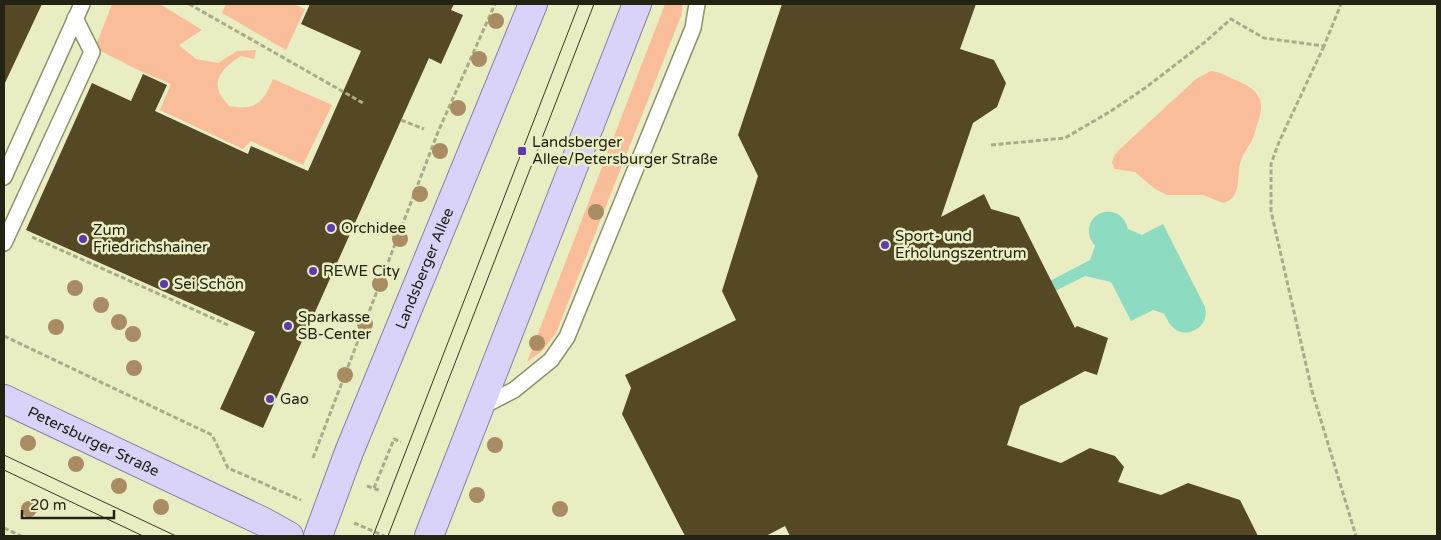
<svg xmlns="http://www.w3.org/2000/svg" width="1441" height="540" font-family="'Varela Round',sans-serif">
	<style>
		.green { fill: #f9bd9a }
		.water { fill: #8ddbc1 }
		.building { fill: #554824 }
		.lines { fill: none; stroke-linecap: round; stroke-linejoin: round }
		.service-casing { stroke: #8f926b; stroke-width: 18 }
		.primary-casing { stroke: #8882a7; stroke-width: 30 }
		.path { stroke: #a9ac8a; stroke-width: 3; stroke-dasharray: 5 2.5; stroke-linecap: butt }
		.service { stroke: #fff; stroke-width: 15 }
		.primary { stroke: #d9d3fa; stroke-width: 28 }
		.tram { stroke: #383926; stroke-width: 1 }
		.tree { fill: #a98c64 }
		.poi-dot { fill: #5d3ab2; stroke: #e9edc2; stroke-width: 2 }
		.labels { text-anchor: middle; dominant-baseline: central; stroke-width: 5; stroke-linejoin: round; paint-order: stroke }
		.poi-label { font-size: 15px; fill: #222313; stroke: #e9edc2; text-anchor: start }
		.street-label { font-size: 15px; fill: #222313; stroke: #e9edc2 }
	</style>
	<rect width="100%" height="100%" fill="#e9edc2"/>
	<path class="green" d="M112 4H160L202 30 179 45 196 59 218 63 237 51 256 50 254 59 241 56C229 64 213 75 219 92 221 97 226 102 229 106 256 111 263 103 273 79L332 105 303 165 251 141 243 149 160 110 171 84 138 70 95 48Z
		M226 4H293L305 9 286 50 222 13Z
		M665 4H683L681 16 556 333 542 351 527 362Z
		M1211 71C1225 73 1227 77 1240 82 1262 92 1265 103 1257 125 1255 130 1255 135 1252 140 1248 148 1242 155 1240 164 1237 179 1241 199 1223 203L1203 195H1167L1155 189 1135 172 1115 169 1112 163 1114 156 1118 151 1196 79Z"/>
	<path class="water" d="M1104 212C1117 210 1125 217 1128 229L1142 235 1163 224 1205 307C1207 315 1205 323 1198 328 1189 335 1177 334 1170 324 1168 322 1166 316 1164 314 1161 312 1156 311 1153 310L1131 321 1111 282 1085 276 1053 292 1048 282 1090 260 1095 246C1084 233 1088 217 1104 212Z"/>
	<path class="building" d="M4 4H42L4 85Z
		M310 4H454L451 10 463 15 441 64 429 58 263 428 220 409 255 332 26 230 92 83 131 101 143 74 167 85 155 111 248 154 251 146 308 171 361 51 301 24Z
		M782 4H976L960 49 994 60 1006 83 997 107 973 123 941 217 984 194 991 209 1019 217 1075 328 1077 326 1108 338 1097 375 1085 371 1020 406 1007 445 1061 463 1090 448 1115 456 1124 467 1118 482 1161 495 1188 483 1240 500 1258 536H790L785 526 766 536H685L622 414 631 388 625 375 736 320 722 291 758 176 738 135Z"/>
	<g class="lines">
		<defs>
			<path id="service" d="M4 177 82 4
				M4 243 92 52 75 18
				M481 407 514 390 551 360 567 337 693 28 697 4"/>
			<g id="primary">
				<path id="s1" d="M4 399 264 522 289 536"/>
				<path id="s2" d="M318 536 349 452 533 4"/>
				<path d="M429 536 637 4"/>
			</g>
		</defs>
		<use href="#service" class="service-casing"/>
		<use href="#primary" class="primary-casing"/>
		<path class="path" d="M189 4 363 103
			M1324 46 1279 142 1271 164V211L1312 391 1356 536
			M401 120 424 129
			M991 145 1065 138 1111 111 1145 88 1205 42 1231 19 1264 38 1324 46 1341 4
			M32 237 228 325
			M4 336 212 435 228 468 301 500
			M313 458 438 132 495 4
			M367 486 381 491
			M374 488 394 439 401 442
			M354 523 384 536
			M4 528 21 536"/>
		<use href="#service" class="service"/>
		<use href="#primary" class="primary"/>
		<path class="tram" d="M4 455 176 536
			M4 470 143 536
			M373 536 579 4
			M388 536 594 4"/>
	</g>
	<g class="tree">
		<circle cx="496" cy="21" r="8"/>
		<circle cx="479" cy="59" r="8"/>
		<circle cx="458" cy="108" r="8"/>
		<circle cx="440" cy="151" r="8"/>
		<circle cx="420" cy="194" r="8"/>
		<circle cx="596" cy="212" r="8"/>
		<circle cx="400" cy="239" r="8"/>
		<circle cx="380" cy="284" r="8"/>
		<circle cx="75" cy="288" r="8"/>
		<circle cx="101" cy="305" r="8"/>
		<circle cx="119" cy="322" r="8"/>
		<circle cx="365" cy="324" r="8"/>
		<circle cx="56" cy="327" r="8"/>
		<circle cx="133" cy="334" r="8"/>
		<circle cx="537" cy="343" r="8"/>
		<circle cx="134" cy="368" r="8"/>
		<circle cx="345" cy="375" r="8"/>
		<circle cx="28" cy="443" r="8"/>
		<circle cx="495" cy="445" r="8"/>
		<circle cx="76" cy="464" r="8"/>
		<circle cx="119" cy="486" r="8"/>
		<circle cx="477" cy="495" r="8"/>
		<circle cx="161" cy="507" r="8"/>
		<circle cx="29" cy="509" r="8"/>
		<circle cx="560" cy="509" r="8"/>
	</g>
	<g class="poi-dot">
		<rect x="517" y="146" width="10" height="10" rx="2.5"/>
		<circle cx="331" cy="228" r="5"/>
		<circle cx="83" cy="239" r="5"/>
		<circle cx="885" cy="245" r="5"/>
		<circle cx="313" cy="271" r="5"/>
		<circle cx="164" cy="284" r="5"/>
		<circle cx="288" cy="326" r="5"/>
		<circle cx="270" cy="399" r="5"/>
	</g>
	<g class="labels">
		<g class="poi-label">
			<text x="532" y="142">Landsberger<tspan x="532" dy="17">Allee/Petersburger Straße</tspan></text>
			<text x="341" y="228">Orchidee</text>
			<text x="93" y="230">Zum<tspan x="93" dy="17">Friedrichshainer</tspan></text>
			<text x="895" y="236">Sport- und<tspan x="895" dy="17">Erholungszentrum</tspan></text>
			<text x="323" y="271">REWE City</text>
			<text x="174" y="284">Sei Schön</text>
			<text x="298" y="317">Sparkasse<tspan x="298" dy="17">SB-Center</tspan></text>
			<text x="280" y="399">Gao</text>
		</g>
		<g class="street-label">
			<text stroke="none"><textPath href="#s2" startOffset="288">Landsberger Allee</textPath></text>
			<text stroke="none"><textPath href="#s1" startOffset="99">Petersburger Straße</textPath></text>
		</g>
	</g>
	<rect width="1441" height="540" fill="none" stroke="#222313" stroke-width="10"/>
	<path d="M22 510v8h92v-8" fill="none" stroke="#222313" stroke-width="2.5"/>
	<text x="30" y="510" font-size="15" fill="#222313" stroke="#e9edc2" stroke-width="4" paint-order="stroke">20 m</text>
</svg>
